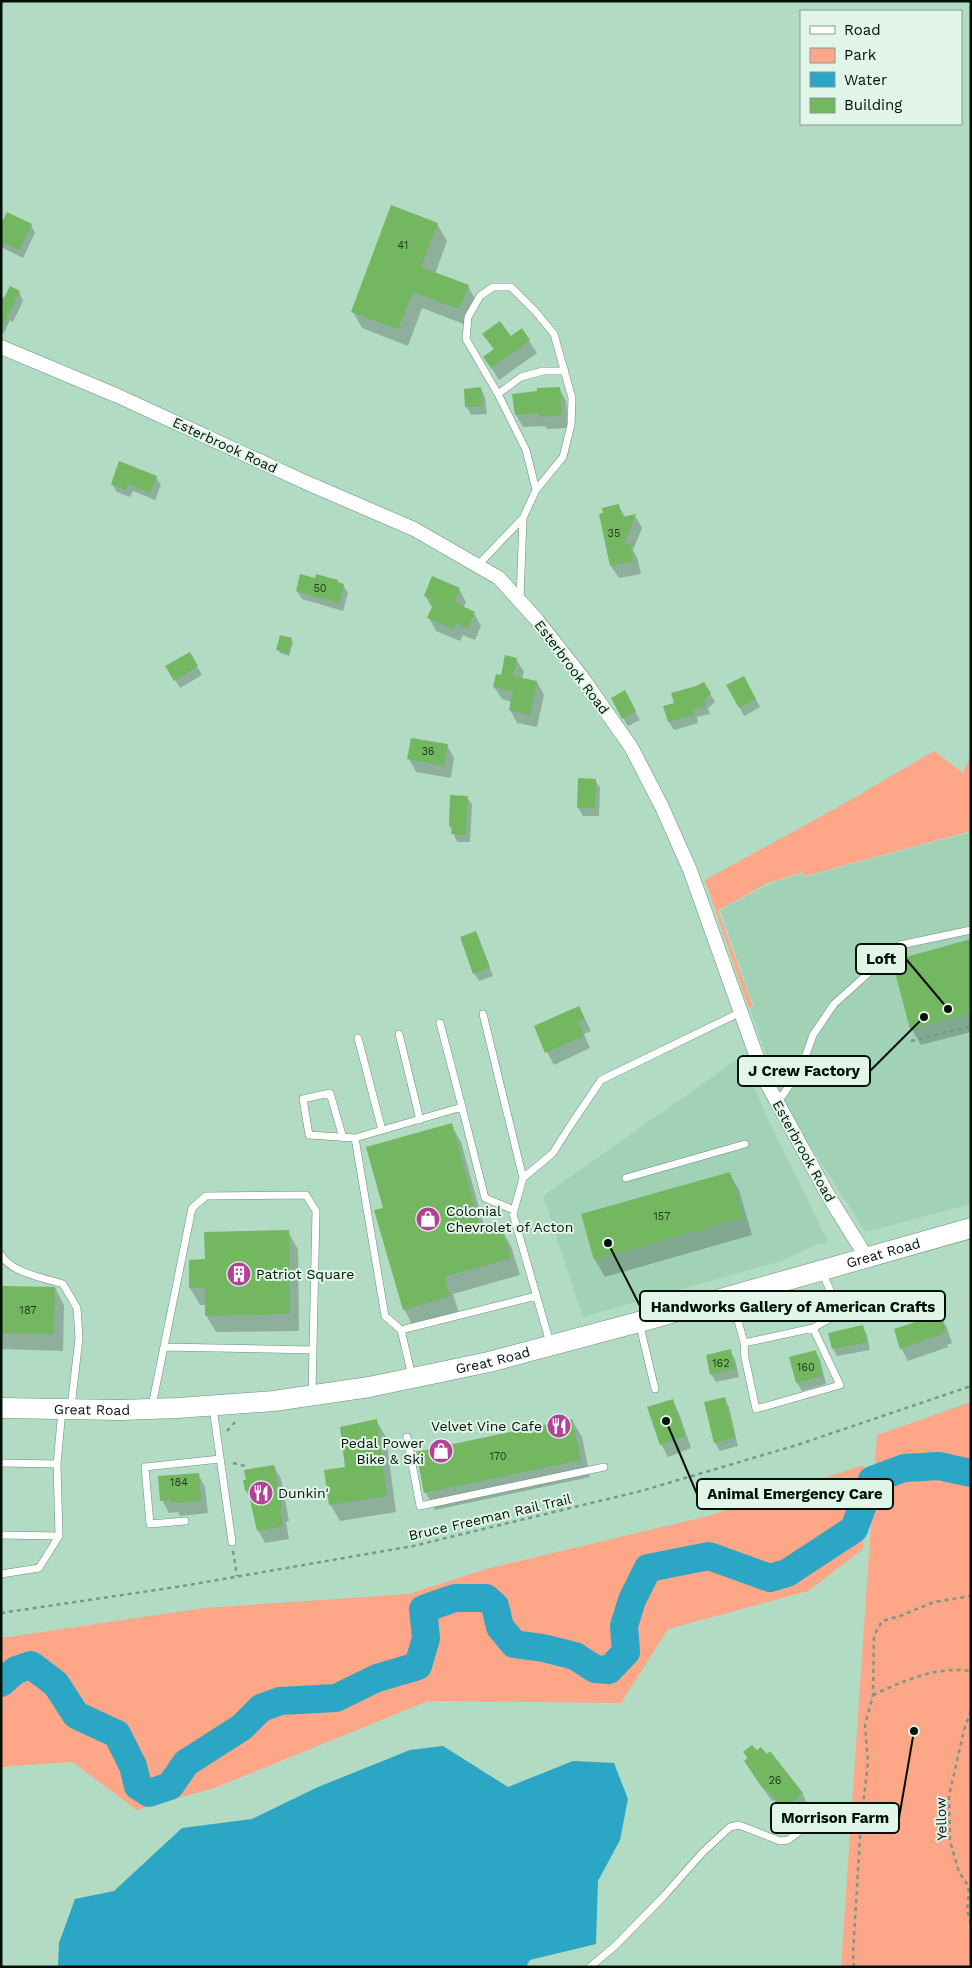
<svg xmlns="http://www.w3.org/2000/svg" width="972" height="1968" font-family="'Work Sans',sans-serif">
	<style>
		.built { fill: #a2d2b6 }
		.green { fill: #fea688 }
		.water { fill: #2ca6c5 }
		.shadow { fill: #0003 }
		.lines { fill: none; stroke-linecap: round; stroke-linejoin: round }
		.river { stroke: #2ca6c5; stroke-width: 28 }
		.building { fill: #73b760 }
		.service-casing { stroke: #698f79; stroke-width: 8 }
		.minor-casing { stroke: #698f79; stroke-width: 15 }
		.secondary-casing { stroke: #698f79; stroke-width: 21 }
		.path { stroke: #799986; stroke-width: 2.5; stroke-dasharray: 4 4; stroke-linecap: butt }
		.service { stroke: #fff; stroke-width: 7 }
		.minor { stroke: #fff; stroke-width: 14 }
		.secondary { stroke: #fff; stroke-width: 20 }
		.labels { text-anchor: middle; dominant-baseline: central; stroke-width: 4; stroke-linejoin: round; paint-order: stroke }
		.number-label { font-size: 11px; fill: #1f3a1e }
		.street-label { font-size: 14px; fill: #031008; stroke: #e1f6e9 }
		.poi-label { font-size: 14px; fill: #031008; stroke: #e1f6e9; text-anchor: start }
		.leader { fill: none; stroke: #031008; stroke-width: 2 }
		.callout-dot { fill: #031008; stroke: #e1f6e9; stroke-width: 2 }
		.callout { fill: #e1f6e9; stroke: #031008; stroke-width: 2 }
		.callout-label { font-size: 15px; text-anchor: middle; font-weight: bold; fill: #031008 }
	</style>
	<rect width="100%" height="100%" fill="#b2dbc3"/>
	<path class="built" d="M971 832V1204L866 1232 785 1108 750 1009 754 1007 720 910 769 884 803 873 805 877Z
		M742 1056 765 1113 828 1242 816 1245 781 1261 583 1317 543 1196Z"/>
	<path class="green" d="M934 751 963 773 971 755V831L805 876 803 872 768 883 718 910 753 1007 749 1008 705 880 847 802Z
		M971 1402V1967H841L877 1435Z
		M864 1465 863 1549 808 1591 668 1629 621 1703 428 1701 217 1787 137 1810 72 1762 1 1767V1638L204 1608 409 1594 486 1569 708 1516Z"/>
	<path class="water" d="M443 1746 508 1787 573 1761 614 1763 628 1799 620 1840 598 1881 596 1944 530 1960 526 1967H58L59 1943 75 1899 114 1891 182 1828 252 1819 318 1787 410 1750Z"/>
	<path class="shadow" d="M437 224 447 241 435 274 468 286 477 303 469 326 422 308 408 346 362 328 353 312Z
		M31 225 35 233 23 258 1 247V227Z
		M19 292 23 301 13 322 10 320 4 333 1 332V297L5 298Z
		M522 330 537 353 499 380 484 357 494 350 484 334 511 337Z
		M559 388 566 401 568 428 547 429 545 426 523 427 516 415Z
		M481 389 485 397 487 414 471 415 467 407 465 390Z
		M156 477 161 485 155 500 133 491 130 497 117 492 112 484Z
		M618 505 626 518 635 516 642 528 633 550 637 557 641 574 619 578 611 566 605 514Z
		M339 584 343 585 348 593 343 611 302 599 297 591Z
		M459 589 466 602 463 608 474 613 481 626 475 640 463 635 460 641 436 631 429 618 433 609 425 596Z
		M291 639 293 643 289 656 280 653 278 649Z
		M189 653 202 675 180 688 167 666Z
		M516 659 524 672 522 679 537 682 544 695 537 727 517 723 510 710 512 702 502 699 494 687Z
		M743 677 760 707 744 716 740 708Z
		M704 683 715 702 708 708 710 714 697 717 698 723 674 730 669 722 665 706 676 703Z
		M629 700 640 720 628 726 623 718Z
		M447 745 454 758 451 778 416 772 409 759Z
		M595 780 600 788 599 816H583L578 807Z
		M467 797 472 805 470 842H457L450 826Z
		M475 932 493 976 479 981 474 973Z
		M971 941V1032L921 1045 911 1028Z
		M579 1007 591 1031 584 1034 590 1048 554 1065 547 1052Z
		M451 1125 461 1142 486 1233 501 1229 511 1246 520 1275 453 1294 459 1313 413 1326 404 1309 384 1209Z
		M729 1173 739 1190 752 1235 605 1277 595 1260Z
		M288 1232 298 1249 299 1331 216 1332 206 1315V1305H200L190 1288 206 1260Z
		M1 1287 55 1288 64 1305 63 1351 1 1349Z
		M940 1315 947 1328 952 1343 947 1345 948 1347 908 1361 901 1348Z
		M863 1327 867 1335 870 1350 837 1356 833 1348Z
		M730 1351 735 1359 739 1377 716 1382 711 1374Z
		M815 1351 820 1359 826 1384 802 1391 797 1383Z
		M724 1398 729 1407 738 1446 720 1451 715 1443Z
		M672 1400 679 1413 691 1448 668 1457 661 1444Z
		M376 1420 386 1437 396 1512 340 1521 330 1504 346 1468Z
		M572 1420 582 1437 590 1477 435 1510 426 1493 417 1453Z
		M274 1466 281 1479 289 1521 286 1522 289 1539 265 1543 258 1530 250 1498 246 1491Z
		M198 1474 205 1487 208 1513 180 1516 178 1512 169 1513 162 1500Z
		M745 1752 802 1793 809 1806 792 1820 774 1800 772 1801 753 1774Z"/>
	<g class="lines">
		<path class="river" d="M1 1683 16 1670 31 1665 56 1684 76 1715 117 1734 133 1766 138 1786 149 1793 170 1786 186 1763 242 1727 261 1708 280 1701 336 1698 377 1678 418 1666 426 1638 423 1609 455 1598H486L495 1606 500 1627 514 1644 543 1648 575 1656 595 1669 609 1670 626 1652 624 1626 632 1600 648 1568 709 1556 770 1578 787 1573 854 1529 872 1480 904 1468 939 1466 971 1473"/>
	</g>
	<path class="building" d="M391 205 438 223 421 267 469 285 459 309 413 292 398 329 351 312Z
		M7 212 32 224 19 250 1 242V224Z
		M10 286 20 291 1 330V304Z
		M500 321 511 336 522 328 530 340 491 368 483 357 494 349 482 334Z
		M481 387 483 406 465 407 464 389Z
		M560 387 562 415 539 417V413L515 415 512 394 537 391V388Z
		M119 461 157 476 150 493 128 484 126 490 111 484Z
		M619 504 622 517 636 514 624 544 630 543 634 561 610 566 599 514 603 513 602 508Z
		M300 574 315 578 316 574 338 580V582L344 584 339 603 296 591Z
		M432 576 460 588 454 602 475 612 468 628 456 623 453 629 427 618 433 605 430 604 432 599 424 596Z
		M280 635 292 638 288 653 276 650Z
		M190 652 198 666 174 681 165 666Z
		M505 655 517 658 513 676 537 681 530 715 509 710 513 691 493 687 496 674 501 675Z
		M744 676 756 699 739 708 726 685Z
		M704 682 711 693 704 700 706 706 693 709 694 715 668 722 663 706 674 703 671 693 696 686Z
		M625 690 636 711 622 719 611 698Z
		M411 738 448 744 444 766 407 759Z
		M578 778 596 779 595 808H577Z
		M450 795 468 796 466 835 451 834 452 826H449Z
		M476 931 490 967 473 974 460 937Z
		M971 939V1013L910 1029 892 961Z
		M579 1006 585 1019 578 1022 584 1036 545 1053 534 1026Z
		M452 1123 482 1233 502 1227 511 1258 444 1277 450 1296 403 1310 374 1210 383 1208 366 1147Z
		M730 1172 743 1218 594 1260 581 1214Z
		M289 1230 290 1314 205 1316V1288H189V1260L205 1259 204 1232Z
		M1 1286 55 1287 54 1334 1 1333Z
		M940 1314 946 1331 941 1332 942 1334 900 1349 894 1329Z
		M863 1325 867 1342 832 1349 828 1333Z
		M731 1349 735 1369 710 1375 706 1355Z
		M816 1350 823 1376 796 1383 789 1357Z
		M725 1397 735 1438 714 1443 704 1402Z
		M673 1399 685 1436 660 1445 647 1407Z
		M377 1419 387 1496 329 1505 324 1470 345 1467 340 1427Z
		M572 1419 581 1460 424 1493 416 1452Z
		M274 1465 282 1509H280L283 1526 257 1531 248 1491H245L243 1480H246L244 1470Z
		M199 1473 201 1501 171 1503V1500L160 1501 158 1476Z
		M752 1745 757 1750 761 1747 767 1754 770 1751 803 1793 784 1809 766 1788 764 1790 744 1761 748 1758 743 1752Z"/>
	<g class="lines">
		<defs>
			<path id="service" d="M498 394 521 377 543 371H565
				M477 566 523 518 536 490 526 450 498 394 466 339 468 317 480 296 493 287H511L535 311 554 334 572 398 571 425 563 457 536 490
				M520 600 523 518
				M483 1014 523 1178
				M440 1023 462 1107
				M399 1034 420 1120
				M358 1038 382 1130
				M777 1104 802 1066 813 1035 834 1004 900 945 971 930
				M343 1138 330 1093 303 1099 309 1135 355 1138
				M626 1178 745 1144
				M1 1255C11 1273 45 1278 63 1284L77 1308 79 1338 71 1407
				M822 1272 840 1313
				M732 1298 744 1343 745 1358 756 1409 840 1385 813 1328
				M639 1322 655 1389
				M401 1330 385 1316 355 1138 462 1107 485 1198 514 1210
				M550 1343 513 1214 523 1178 553 1153 568 1129 601 1080 741 1012
				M744 1343 813 1328 840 1313 866 1307
				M164 1347 313 1350
				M412 1376 401 1330 536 1296
				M152 1406 192 1208 206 1196 306 1195 316 1211 312 1393
				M213 1408 232 1542
				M407 1437 420 1506 604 1467
				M1 1463 57 1464
				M185 1521 150 1524 145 1467 220 1459
				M1 1535 59 1536 57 1464 62 1410
				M1 1574 39 1568 59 1536
				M590 1967 615 1946 663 1897 703 1852 730 1827 739 1825 780 1841 788 1840 799 1832"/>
			<path id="minor" d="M1 347 118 396 305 482 414 529 499 578 537 620 581 676 631 747 662 807 690 870 765 1080 829 1197 867 1258"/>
			<g id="secondary">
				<path id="s1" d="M1 1408 120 1410 178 1408 274 1401 369 1387 489 1362 650 1319 971 1228"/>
			</g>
		</defs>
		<use href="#service" class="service-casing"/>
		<use href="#minor" class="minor-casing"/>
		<use href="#secondary" class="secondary-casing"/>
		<path class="path" d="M911 1041 971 1026
			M227 1431 235 1422
			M233 1463 245 1466
			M233 1551 237 1576
			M1 1613 183 1586 413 1546 641 1491 797 1445 971 1386
			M873 1695C903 1681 936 1666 971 1671
			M971 1711 964 1730 949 1796 950 1841 959 1872 967 1884 969 1892 967 1910 971 1924
			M854 1967 853 1954 861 1822 868 1762 865 1725 873 1695 874 1636 882 1621 900 1616 934 1602 971 1596"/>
		<use href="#service" class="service"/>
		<use href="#minor" class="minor"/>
		<use href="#secondary" class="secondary"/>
	</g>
	<defs>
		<symbol id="shop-disc" viewBox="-11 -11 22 22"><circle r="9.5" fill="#b54097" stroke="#e1f6e9"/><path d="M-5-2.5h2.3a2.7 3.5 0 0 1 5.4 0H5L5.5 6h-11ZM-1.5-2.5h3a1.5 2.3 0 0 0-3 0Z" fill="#fff"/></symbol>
		<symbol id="building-disc" viewBox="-11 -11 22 22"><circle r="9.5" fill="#b54097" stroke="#e1f6e9"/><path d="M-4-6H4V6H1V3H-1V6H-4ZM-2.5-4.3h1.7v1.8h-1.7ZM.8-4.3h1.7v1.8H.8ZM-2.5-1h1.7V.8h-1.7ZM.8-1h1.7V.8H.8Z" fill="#fff"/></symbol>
		<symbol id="restaurant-disc" viewBox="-11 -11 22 22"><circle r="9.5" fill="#b54097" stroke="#e1f6e9"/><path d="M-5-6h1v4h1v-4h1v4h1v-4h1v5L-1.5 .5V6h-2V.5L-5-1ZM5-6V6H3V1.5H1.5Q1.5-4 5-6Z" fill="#fff"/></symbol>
	</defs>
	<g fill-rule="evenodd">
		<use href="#shop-disc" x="414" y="1205" width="28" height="28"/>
		<use href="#building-disc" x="225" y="1260" width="28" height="28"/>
		<use href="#restaurant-disc" x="545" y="1412" width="28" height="28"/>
		<use href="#shop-disc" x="427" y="1437" width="28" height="28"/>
		<use href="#restaurant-disc" x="247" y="1479" width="28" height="28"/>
	</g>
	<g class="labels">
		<g class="number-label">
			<text x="403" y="245">41</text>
			<text x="614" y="533">35</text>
			<text x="320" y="588">50</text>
			<text x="428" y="751">36</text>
			<text x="662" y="1216">157</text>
			<text x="28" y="1310">187</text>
			<text x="721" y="1363">162</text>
			<text x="806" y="1367">160</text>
			<text x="498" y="1456">170</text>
			<text x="179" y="1482">184</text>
			<text x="775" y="1780">26</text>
		</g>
		<g class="street-label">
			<text transform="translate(225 445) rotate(25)">Esterbrook Road</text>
			<text transform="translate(572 667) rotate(53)">Esterbrook Road</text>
			<text transform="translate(804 1151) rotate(61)">Esterbrook Road</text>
			<text stroke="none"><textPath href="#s1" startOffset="901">Great Road</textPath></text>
			<text stroke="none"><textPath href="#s1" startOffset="496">Great Road</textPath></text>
			<text stroke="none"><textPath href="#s1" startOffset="91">Great Road</textPath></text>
			<text transform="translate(490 1517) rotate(-13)">Bruce Freeman Rail Trail</text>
			<text transform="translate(941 1819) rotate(-92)">Yellow</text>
		</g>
		<g class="poi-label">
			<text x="446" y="1211">Colonial<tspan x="446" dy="16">Chevrolet of Acton</tspan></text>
			<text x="256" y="1274">Patriot Square</text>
			<text x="542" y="1426" text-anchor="end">Velvet Vine Cafe</text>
			<text x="424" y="1443" text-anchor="end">Pedal Power<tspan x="424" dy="16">Bike &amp; Ski</tspan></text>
			<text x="278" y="1493">Dunkin'</text>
		</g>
	</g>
	<path class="leader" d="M948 1009L906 959M924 1017L870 1071M608 1243L640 1306M666 1421L697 1494M914 1731L899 1818"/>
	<g class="callout-dot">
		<circle cx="948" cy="1009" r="5"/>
		<circle cx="924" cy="1017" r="5"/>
		<circle cx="608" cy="1243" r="5"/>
		<circle cx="666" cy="1421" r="5"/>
		<circle cx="914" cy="1731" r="5"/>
	</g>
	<g class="callout">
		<rect x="856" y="944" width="50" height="30" rx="5"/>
		<rect x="738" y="1056" width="132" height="30" rx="5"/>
		<rect x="640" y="1291" width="305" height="30" rx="5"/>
		<rect x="697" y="1479" width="196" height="30" rx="5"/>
		<rect x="771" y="1803" width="128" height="30" rx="5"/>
	</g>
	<g class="callout-label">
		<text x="881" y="964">Loft</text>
		<text x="804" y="1076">J Crew Factory</text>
		<text x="793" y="1312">Handworks Gallery of American Crafts</text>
		<text x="795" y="1499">Animal Emergency Care</text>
		<text x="835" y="1823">Morrison Farm</text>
	</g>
	<rect width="972" height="1968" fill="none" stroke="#031008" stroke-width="5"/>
	<rect x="800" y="10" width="162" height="115" fill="#e1f6e9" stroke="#889a8f"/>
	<rect x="810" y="26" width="25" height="8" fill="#ffffff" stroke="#889a8f"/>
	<text x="844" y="35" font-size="15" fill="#031008">Road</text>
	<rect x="810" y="48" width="25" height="15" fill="#fea688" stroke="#889a8f"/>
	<text x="844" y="60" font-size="15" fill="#031008">Park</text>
	<rect x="810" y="72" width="25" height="15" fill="#2ca6c5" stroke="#889a8f"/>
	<text x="844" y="85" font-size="15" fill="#031008">Water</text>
	<rect x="810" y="98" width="25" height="15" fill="#73b760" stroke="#889a8f"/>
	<text x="844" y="110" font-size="15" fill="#031008">Building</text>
</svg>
